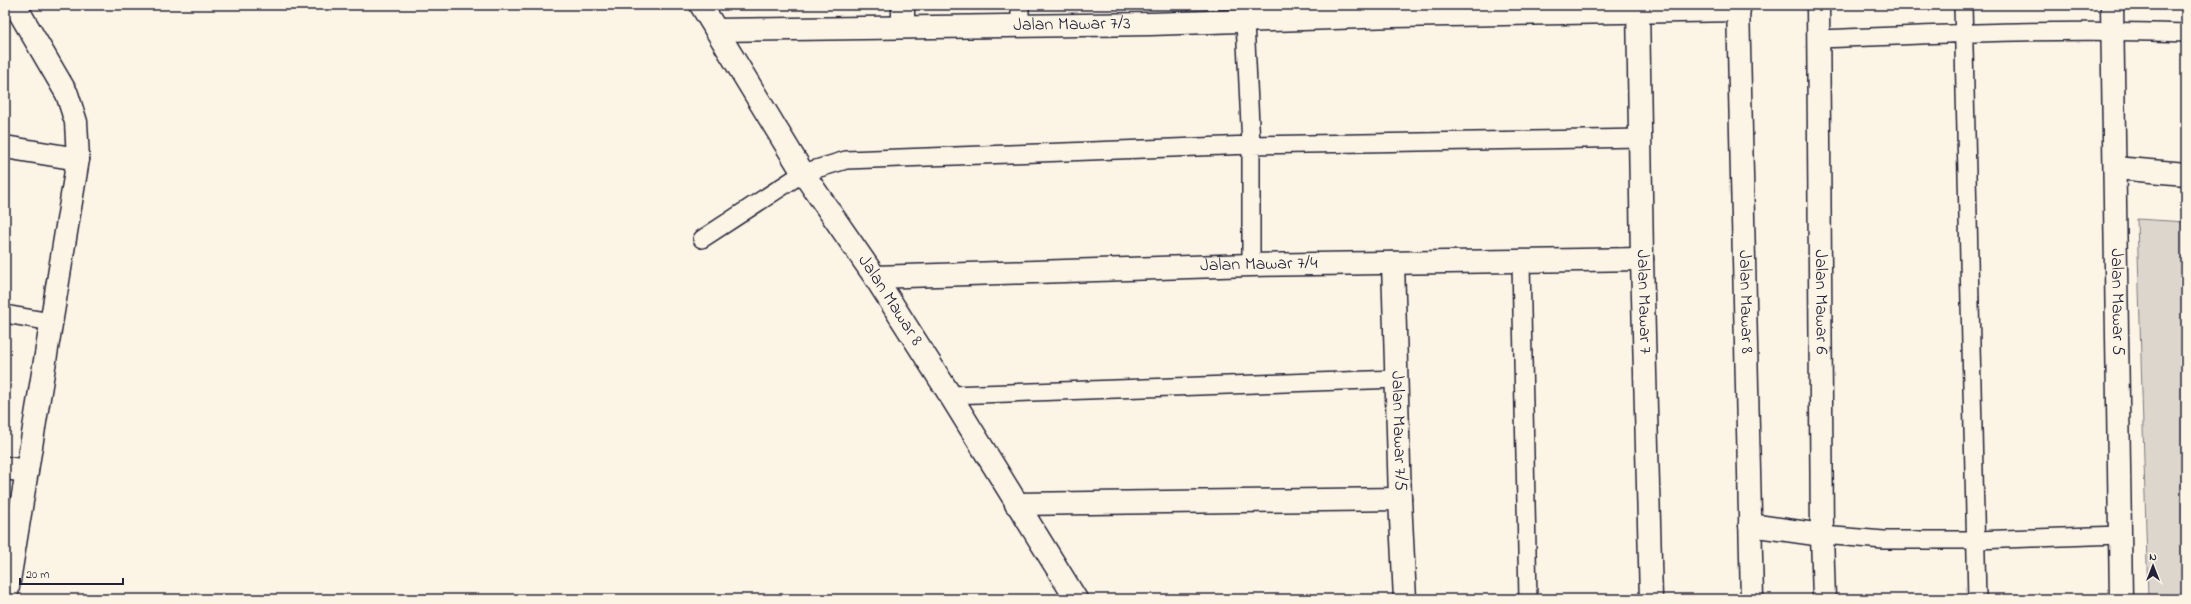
<svg xmlns="http://www.w3.org/2000/svg" width="2191" height="604" font-family="'Indie Flower',sans-serif">
	<style>
		.green { fill: #dcd6cc; stroke: #7f7c84 }
		.lines { fill: none; stroke-linecap: round; stroke-linejoin: round }
		.service-casing { stroke: #22223b; stroke-width: 20 }
		.minor-casing { stroke: #22223b; stroke-width: 25 }
		.service { stroke: #fcf5e5; stroke-width: 17 }
		.minor { stroke: #fcf5e5; stroke-width: 22 }
		.labels { text-anchor: middle; dominant-baseline: central; stroke-width: 3; stroke-linejoin: round; paint-order: stroke }
		.street-label { font-size: 18px; fill: #22223b; stroke: #fcf5e5 }
	</style>
	<rect width="100%" height="100%" fill="#fcf5e5"/>
	<filter id="ink" filterUnits="userSpaceOnUse"><feTurbulence type="fractalNoise" baseFrequency=".025" numOctaves="2"/><feDisplacementMap in="SourceGraphic" scale="8" xChannelSelector="R" yChannelSelector="G"/><feConvolveMatrix kernelMatrix="1 2 1 2 8 2 1 2 1" color-interpolation-filters="sRGB"/></filter>
	<g filter="url(#ink)">
		<path class="green" d="M2137 219 2186 222V599H2148Z"/>
		<g class="lines">
			<defs>
				<path id="service" d="M1020 5V26
					M1963 5 1977 599
					M1245 22 1251 145V265
					M1818 39C1941 34 2063 28 2186 33
					M702 239 803 173 846 160 1251 145 1641 138
					M1521 263 1528 599
					M5 314 51 322
					M950 395 1397 379
					M1822 535 1884 540H1976L2120 535"/>
				<g id="minor">
					<path id="s1" d="M701 5 803 173 875 277 950 395 1076 599"/>
					<path d="M903 5V27"/>
					<path id="s2" d="M1638 5 1642 259 1651 599"/>
					<path id="s3" d="M1738 5 1752 599"/>
					<path id="s4" d="M1818 5 1822 535 1824 599"/>
					<path id="s5" d="M2112 5 2121 599"/>
					<path id="s6" d="M716 30 1151 24 1394 16 1739 10"/>
					<path d="M5 147 78 159"/>
					<path d="M2115 168 2186 174"/>
					<path id="s7" d="M1393 263 1400 499 1405 599"/>
					<path id="s8" d="M875 277 1251 265 1642 259"/>
					<path d="M5 468 27 471"/>
					<path d="M1016 504 1400 499"/>
					<path d="M1750 525 1822 535"/>
					<path d="M6 599 78 159 76 122 67 94 15 5"/>
				</g>
			</defs>
			<use href="#service" class="service-casing"/>
			<use href="#minor" class="minor-casing"/>
			<use href="#service" class="service"/>
			<use href="#minor" class="minor"/>
		</g>
	</g>
	<g class="labels">
		<g class="street-label">
			<text stroke="none"><textPath href="#s6" startOffset="356">Jalan Mawar 7/3</textPath></text>
			<text stroke="none"><textPath href="#s8" startOffset="384">Jalan Mawar 7/4</textPath></text>
			<text stroke="none"><textPath href="#s1" startOffset="351">Jalan Mawar 8</textPath></text>
			<text stroke="none"><textPath href="#s2" startOffset="297">Jalan Mawar 7</textPath></text>
			<text stroke="none"><textPath href="#s3" startOffset="297">Jalan Mawar 8</textPath></text>
			<text stroke="none"><textPath href="#s4" startOffset="297">Jalan Mawar 6</textPath></text>
			<text stroke="none"><textPath href="#s5" startOffset="297">Jalan Mawar 5</textPath></text>
			<text stroke="none"><textPath href="#s7" startOffset="168">Jalan Mawar 7/5</textPath></text>
		</g>
	</g>
	<rect width="2191" height="604" fill="none" stroke="#fcf5e5" stroke-width="20"/>
	<rect x="10" y="10" width="2171" height="584" fill="none" stroke="#22223b" stroke-width="1.5" filter="url(#ink)"/>
	<g transform="translate(2153 566)" stroke="#fcf5e5" stroke-width="3" paint-order="stroke">
	<path d="M0-3L7 15L0 10L-7 15Z" fill="#22223b"/>
	<text y="-6" font-size="11" font-weight="bold" text-anchor="middle" fill="#22223b">N</text>
	</g>
	<path d="M20 578v6h103v-6" fill="none" stroke="#22223b" stroke-width="2"/>
	<text x="26" y="578" font-size="12" fill="#22223b" stroke="#fcf5e5" stroke-width="3" paint-order="stroke">20 m</text>
</svg>
